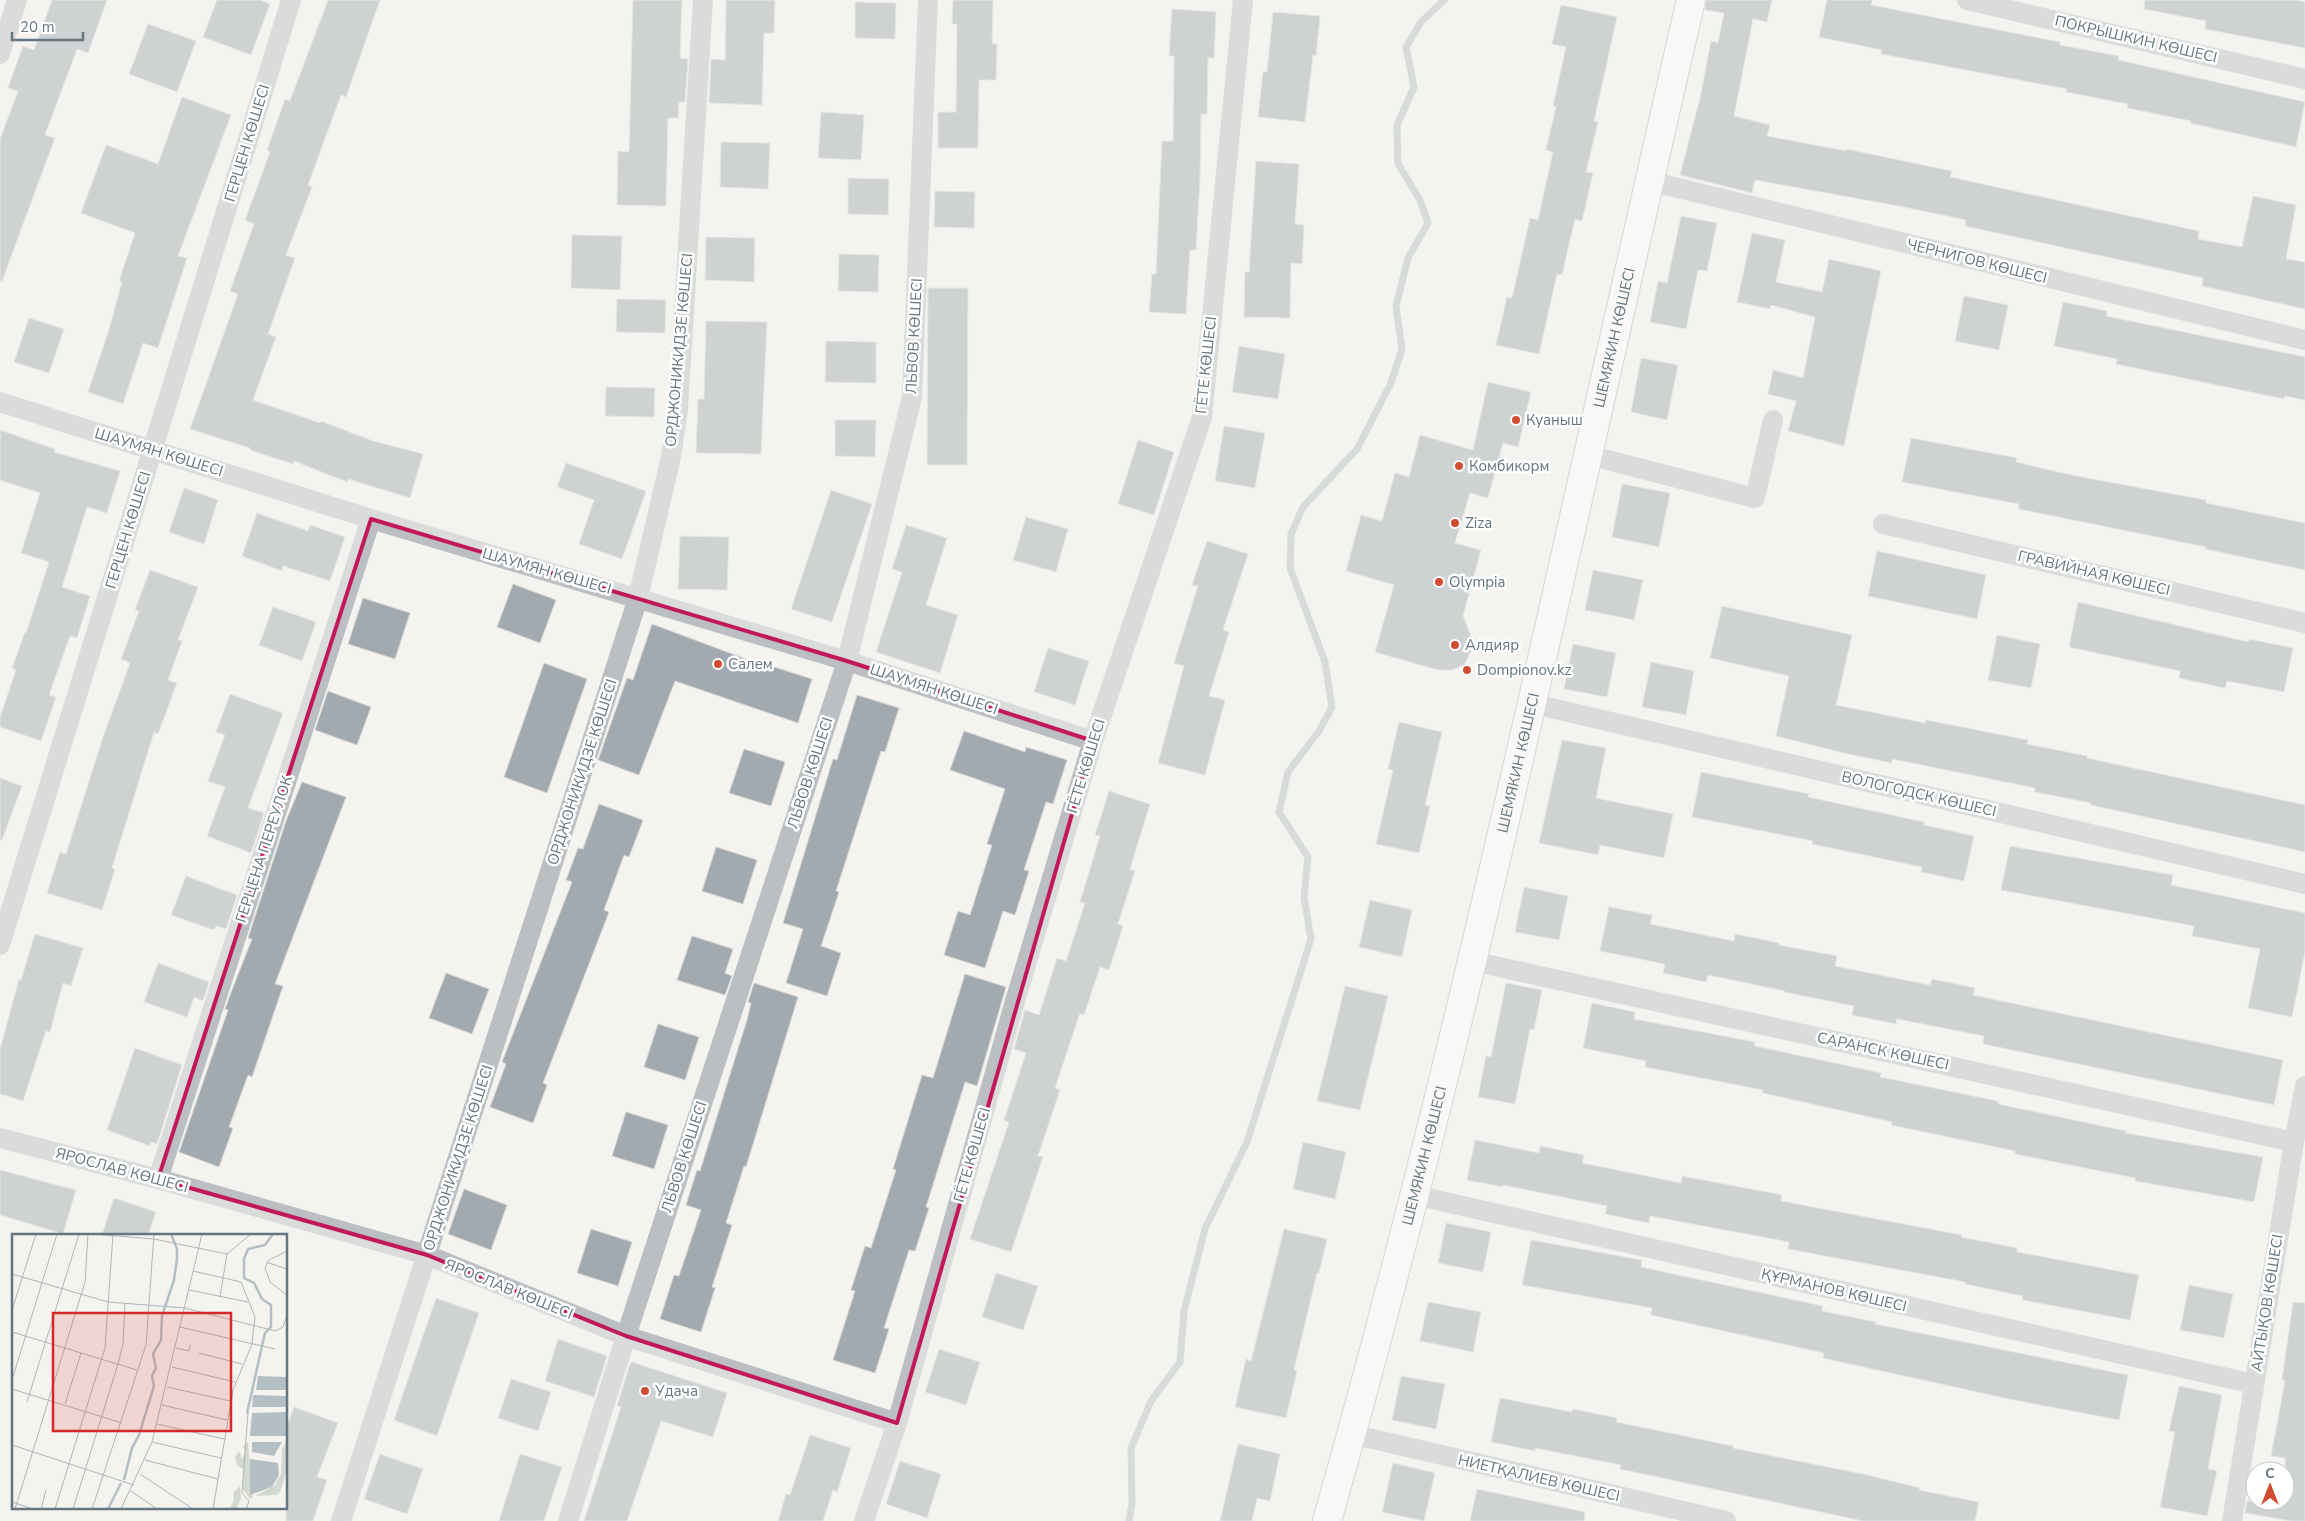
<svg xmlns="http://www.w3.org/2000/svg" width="2305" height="1521" font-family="'Nunito Sans',sans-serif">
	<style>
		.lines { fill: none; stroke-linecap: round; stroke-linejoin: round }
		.stream { stroke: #b3bfc2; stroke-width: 7 }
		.building { fill: #a3aaaf; stroke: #d5d5d3 }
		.secondary-casing { stroke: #aeb3b6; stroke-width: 30 }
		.minor { stroke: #bbbfc2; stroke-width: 20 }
		.secondary { stroke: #fff; stroke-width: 28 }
		.marked { fill: none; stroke: #c2185b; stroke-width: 4; stroke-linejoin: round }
		.poi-dot { fill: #d04d33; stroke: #fff; stroke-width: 2 }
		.labels { text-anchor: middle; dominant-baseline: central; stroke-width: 5; stroke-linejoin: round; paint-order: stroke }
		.street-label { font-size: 15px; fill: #66757e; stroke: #fff }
		.poi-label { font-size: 15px; fill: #66757e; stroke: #fff; text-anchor: start }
		.inset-river { fill: none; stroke: #b3bfc2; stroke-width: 2.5 }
		.inset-road { fill: none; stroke: #aeb6b8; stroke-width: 1 }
		.view { fill: #d62828; fill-opacity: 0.15; stroke: #d62828; stroke-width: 2.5 }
		.inset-edge { fill: none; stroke: #66757e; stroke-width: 2.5 }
	</style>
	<rect width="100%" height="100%" fill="#f4f3f0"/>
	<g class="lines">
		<path class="stream" d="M1129 1521 1132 1503 1131 1448 1151 1401 1180 1362 1184 1311 1205 1229 1247 1142 1311 939 1304 897 1308 857 1279 812 1288 772 1319 731 1332 707 1325 662 1290 568 1291 534 1303 507 1357 449 1390 385 1402 350 1396 306 1408 258 1428 223 1420 200 1398 164 1397 125 1414 87 1406 47 1421 22 1444 0"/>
	</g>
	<path class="building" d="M52 0H107L88 53 77 49 45 135 55 138 2 281H0V139L18 91 8 88 23 46 34 50Z
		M217 0H260L270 4 251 55 203 37Z
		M328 0H380L346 97 341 95 308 185 312 187 286 255 295 258 268 334 276 337 253 400 320 423 321 421 373 441 423 454 410 498 348 479 347 482 294 461 293 464 250 450V448L190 429 238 294 230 291 254 224 245 220 270 152 267 150 285 99 290 101Z
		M633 0H682L680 58 688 59 685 102H679L678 118H668L666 206 617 205 618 151 629 152Z
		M726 0H775L774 33H764L762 105 709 103 711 59 725 60Z
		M953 0H993L992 44H997L996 80H979L978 148H938V112H956L957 24H952Z
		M1706 0H1772L1767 22 1753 19 1734 116 1770 125 1767 136 1846 151V149L1952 171 1950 177 2199 231 2198 239 2242 247 2253 196 2296 205 2286 259 2305 262V309L2202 286 2203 278 1965 226 1966 220 1899 206 1755 180 1752 193 1680 175 1700 98 1711 41 1718 43 1724 13 1705 10Z
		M1827 0H1872L1871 5 2060 42V45L2119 56 2118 60 2305 102 2296 147 2190 123 2191 121 2127 108 2128 104 2066 92 2067 89 1881 54 1882 50 1819 37Z
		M2145 0H2295L2305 2V48L2205 29 2206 21 2144 9Z
		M855 2 896 3 895 39 855 38Z
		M1561 5 1617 17 1594 121 1598 122 1586 172 1593 173 1582 221 1575 219 1562 275 1557 274 1539 354 1496 345 1507 297 1512 298 1530 218 1538 220 1553 152 1546 150 1556 107 1553 106 1566 47 1552 44Z
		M1172 9 1216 12 1214 58H1208L1207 114H1201L1200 178 1196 250H1190L1186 314 1149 312 1152 274H1156L1162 141H1173L1174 56H1169Z
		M1273 12 1320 16 1316 56 1313 55 1305 122 1258 117 1263 72H1267Z
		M148 24 196 41 177 92 129 74Z
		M182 97 231 115 178 256 187 258 158 348 143 343 123 404 88 392 108 333 122 282 119 281 135 233 81 213 106 145 158 164Z
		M821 112 864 115 861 160 818 158Z
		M721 142 770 143 768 189 720 187Z
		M1256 161 1299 164 1295 224 1304 225 1302 264 1291 263 1290 318 1244 317 1245 272H1249Z
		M848 178 889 179 888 215 848 214Z
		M935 191 975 192 974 228 934 227Z
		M1681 216 1717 223 1707 271 1698 270 1686 329 1650 322 1658 281 1667 283Z
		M1752 233 1785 240 1776 282 1822 292 1829 259 1881 271 1844 446 1788 431 1796 401 1768 394 1773 370 1803 378 1815 317 1771 305 1770 309 1737 302Z
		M572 235 622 236 620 290 571 288Z
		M706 237 755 238 754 282 705 280Z
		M839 254 879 255 878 292 838 291Z
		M928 288H968L967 465H927Z
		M1964 296 2008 305 1999 350 1955 341Z
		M617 299 666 300 665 333 616 332Z
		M2063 302 2107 311 2106 316 2305 357V400L2285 396 2284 399 2116 364 2117 359 2054 346Z
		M29 318 64 329 49 373 14 362Z
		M706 321 767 322 761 454 696 453 698 399H704Z
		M826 341 876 342V383L825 382Z
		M1239 346 1285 354 1278 399 1232 392Z
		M1641 358 1678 365 1667 420 1631 412Z
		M1488 382 1531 392 1518 447 1503 443 1488 498 1470 493 1455 543 1481 550 1463 616 1471 636V651L1464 665 1452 670H1438L1375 652 1394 585 1346 571 1361 515 1382 521 1395 473 1409 477 1420 435 1473 450Z
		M606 387 655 388 654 417 605 416Z
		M835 420H876L875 457 835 456Z
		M1224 426 1265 433 1255 488 1215 481Z
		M0 430 55 449 54 452 120 471 107 513 87 507 62 587 90 596 77 638 70 636 49 695 56 697 41 741 0 727V717L16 670 12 668 25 632 26 633 49 562 21 553 40 493 0 480Z
		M1911 438 2017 458 2016 462 2071 475 2206 500V503L2305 523V570L2205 549 2206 547 2019 509V504L1902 482Z
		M1138 440 1174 452 1154 515 1118 504Z
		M566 463 646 491 622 559 579 544 594 500 557 487Z
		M1622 484 1670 493 1659 547 1612 537Z
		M184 488 218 500 204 544 169 532Z
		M831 490 872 504 832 622 791 609Z
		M257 513 308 531 310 525 345 537 330 581 283 566 282 571 242 556Z
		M1026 517 1068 529 1056 572 1013 560Z
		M906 525 947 538 926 605 958 615 940 673 876 652 902 572 892 569Z
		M680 536 729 537 727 590 678 589Z
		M1207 541 1248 554 1223 630 1229 632 1209 696 1225 700 1205 775 1158 763 1184 666 1174 663 1198 586 1192 585Z
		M1877 551 1986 575 1977 619 1868 596Z
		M150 570 198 587 178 640 182 641 168 680 177 683 158 734 154 732 112 868 115 869 102 910 47 893 60 852 66 854 103 737 130 663 121 659 139 611 135 610Z
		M1593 570 1643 580 1634 620 1585 610Z
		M513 584 556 600 540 643 497 627Z
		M363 598 410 613 395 659 348 644Z
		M2078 602 2248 642 2249 639 2293 648 2284 692 2227 681 2225 688 2179 678 2180 671 2069 647Z
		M1722 606 1852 635 1836 705 1925 723 1926 720 2028 740 2027 744 2087 756V758L2305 805V852L2091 805V803L2035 792V788L1892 759V763L1848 754 1776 736 1789 676 1710 658Z
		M273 607 316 622 302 661 259 645Z
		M652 624 770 668 771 666 812 679 798 723 675 681 639 775 598 760 627 678 633 680Z
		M1997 635 2040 644 2031 688 1988 680Z
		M1573 644 1616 653 1607 697 1564 689Z
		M1048 648 1089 661 1075 705 1034 692Z
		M1651 662 1694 671 1686 715 1642 707Z
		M544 663 587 679 547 793 504 777Z
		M328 691 371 707 357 745 315 730Z
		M230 694 283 713 248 808 264 813 251 853 207 836 225 787 208 781 225 735 216 732Z
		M857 695 899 708 885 752 881 751 836 891 839 892 821 946 841 953 827 996 786 983 803 929 783 923 833 759 837 760Z
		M1399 722 1442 732 1425 805 1430 806 1419 853 1376 844 1393 770 1388 769Z
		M964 731 1025 752 1026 747 1067 760 1053 804 1046 802 1024 870 1029 871 1015 915 1003 911 985 968 944 955 958 911 970 915 992 845 987 844 1005 789 950 770Z
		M1562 740 1606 748 1596 798 1673 814 1664 858 1600 845 1598 855 1539 843Z
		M744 749 785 762 771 806 729 793Z
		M1701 772 1809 794 1808 797 1924 822V825L1974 836 1964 881 1921 872 1922 867 1812 844 1813 841 1692 817Z
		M0 778 22 786 2 840H0Z
		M302 782 346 797 275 984 283 986 252 1077 248 1075 229 1127 233 1128 219 1167 179 1152 228 1010 225 1009 232 990 252 939 248 938 286 821Z
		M1109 791 1150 804 1130 869 1135 871 1118 924 1123 926 1109 970 1100 967 1084 1015 1080 1013 1055 1088 1060 1090 1038 1156 1043 1157 1011 1252 970 1239 1009 1122 1004 1120 1026 1053 1014 1049 1025 1010 1039 1015 1057 958 1066 961 1085 903 1080 902 1100 836 1095 835Z
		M599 804 643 820 629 857 624 855 604 910 609 912 543 1083 547 1085 533 1123 490 1107 506 1064 502 1062 572 882 566 880 578 848 583 849Z
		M2010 846 2173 875 2171 885 2305 913V952L2292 1017 2248 1008 2260 949 2192 936 2194 926 2001 890Z
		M716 847 757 860 743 904 702 891Z
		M186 876 237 895 226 929 216 926 214 930 171 915Z
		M1524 887 1568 896 1559 940 1515 932Z
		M1370 900 1412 910 1402 957 1359 947Z
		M1609 907 1652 915 1650 924 1734 941 1735 934 1779 943V945L1837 956 1835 966 1930 985 1932 979 1975 988 1973 995 2283 1060 2274 1105 1983 1044 1984 1036 1897 1019 1896 1024 1852 1015 1854 1006 1784 992 1785 991 1708 975 1706 982 1663 973 1665 964 1600 951Z
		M35 934 83 948 71 986 63 983 50 1032 46 1031 23 1101 0 1094V1049L19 979 21 980Z
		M692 936 733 949 725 973 732 976 725 995 677 980Z
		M158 963 209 982 203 1001 194 997 187 1017 144 1002Z
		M446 973 489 989 472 1034 429 1018Z
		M965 974 1006 987 977 1086 965 1082 926 1207 929 1208 915 1251 909 1250 884 1328 889 1329 875 1373 833 1360 855 1291 851 1290 865 1246 871 1248 896 1170 893 1169 922 1075 933 1078Z
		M754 983 798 997 746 1167 744 1166 726 1223 732 1225 712 1287 715 1288 701 1332 660 1319 674 1275 679 1276 701 1210 686 1205 697 1170 700 1171 747 1020 751 1003 748 1002Z
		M1506 983 1542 990 1534 1030 1530 1029 1515 1104 1478 1097 1486 1056 1491 1057Z
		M1345 986 1388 996 1360 1110 1317 1101Z
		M1592 1003 1635 1012 1634 1019 1755 1042V1046L1881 1073 1880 1077 1998 1101V1104L2126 1131 2125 1133 2263 1157 2254 1202 2135 1181V1178L2015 1154V1151L1891 1125 1892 1122 1763 1093V1090L1645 1067 1646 1061 1583 1048Z
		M658 1024 699 1037 685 1080 644 1067Z
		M135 1048 182 1065 157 1144 151 1142 150 1146 107 1130Z
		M626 1112 668 1125 654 1169 612 1156Z
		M1475 1140 1539 1153 1540 1146 1584 1155 1582 1163 1681 1183 1682 1176 1782 1195 1781 1201 1962 1235 1961 1237 2017 1248V1252L2139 1275 2130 1320 2022 1300 2023 1296 1965 1284V1282L1788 1249 1789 1242 1650 1216 1649 1223 1605 1214 1607 1206 1503 1185V1187L1467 1180Z
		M1303 1142 1346 1152 1335 1199 1293 1189Z
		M0 1170 76 1190 63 1234 0 1215Z
		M464 1189 507 1205 491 1250 448 1234Z
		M114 1198 156 1212 148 1235H102Z
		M1446 1223 1491 1232 1483 1272 1438 1263Z
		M591 1229 632 1242 618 1286 577 1273Z
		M1284 1229 1327 1239 1319 1273H1317L1294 1370 1297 1371 1286 1418 1235 1407 1246 1359 1251 1361Z
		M1531 1240 1642 1260 1641 1267 1823 1306 1822 1311 1876 1322 1875 1324 2128 1375 2119 1420 2009 1399 1823 1358 1824 1353 1651 1315 1652 1308 1522 1285Z
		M996 1273 1038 1286 1023 1330 982 1317Z
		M2189 1285 2233 1294 2224 1338 2180 1330Z
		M436 1298 479 1313 437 1436 394 1420Z
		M1428 1302 1481 1312 1473 1352 1420 1341Z
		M2293 1302 2305 1303V1521H2291L2245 1513 2247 1501H2285V1458L2271 1456 2285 1381 2282 1380Z
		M558 1339 607 1356 594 1397 545 1381Z
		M939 1349 980 1362 966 1405 925 1392Z
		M632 1362 727 1393 713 1437 661 1421 627 1521H584L621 1407 617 1406 630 1364Z
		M1401 1376 1445 1384 1436 1429 1392 1420Z
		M511 1379 551 1392 538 1431 498 1418Z
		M2179 1386 2222 1395 2208 1469 2217 1471 2207 1516 2160 1507 2175 1432 2169 1431Z
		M1500 1398 1572 1412 1573 1409 1617 1418 1616 1422 1733 1446V1448L1863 1474 1920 1488 1919 1490 1979 1502 1975 1521H1863L1620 1469 1621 1465 1535 1448V1451L1491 1442Z
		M294 1407 338 1423 317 1477 327 1480 313 1521H286V1429Z
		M810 1435 851 1448 837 1492 833 1490 823 1521H778L786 1494 790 1495Z
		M1238 1444 1280 1454 1270 1501 1257 1498 1252 1521H1220Z
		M380 1454 423 1469 407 1514 364 1499Z
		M520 1454 562 1467 544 1521H499Z
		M900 1461 941 1474 927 1518 886 1504Z
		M1393 1463 1435 1473 1424 1521 1382 1512Z
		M1477 1489 1585 1512 1584 1521H1470Z"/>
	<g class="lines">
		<defs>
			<g id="secondary">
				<path id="s1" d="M1327 1521C1470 1019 1573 508 1691 0"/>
			</g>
		</defs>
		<use href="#secondary" class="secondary-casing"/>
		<path class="minor" d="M1967 0 2305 79
			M0 54 17 0
			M1649 181 2305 340
			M0 402 371 519 847 661 1093 741
			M1588 455 1755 498 1773 420
			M1883 524 2305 623
			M1534 704 2305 884
			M0 945 291 0
			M1472 961 2294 1142
			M0 1138 158 1179 427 1255 626 1336 897 1423
			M158 1179 371 519
			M1414 1195 2254 1384
			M1351 1434 1726 1521
			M341 1521 638 598 671 457 678 409 703 0
			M568 1521 626 1336 847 661 912 397 928 0
			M864 1521 897 1423 1013 1008 1093 741 1202 417 1243 0
			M2232 1521 2294 1142 2305 1086"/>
		<use href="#secondary" class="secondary"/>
	</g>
	<path d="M0 0H2305V1521H0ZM371 519 847 661 1093 741 897 1423 626 1336 427 1255 158 1179Z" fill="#f4f3f0" fill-opacity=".55" fill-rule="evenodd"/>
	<path class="marked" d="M371 519 847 661 1093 741 897 1423 626 1336 427 1255 158 1179Z"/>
	<g class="poi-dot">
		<circle cx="1516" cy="420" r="5"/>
		<circle cx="1459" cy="466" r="5"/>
		<circle cx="1455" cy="523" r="5"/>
		<circle cx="1439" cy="582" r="5"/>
		<circle cx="1455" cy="645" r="5"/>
		<circle cx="718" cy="664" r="5"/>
		<circle cx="1467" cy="670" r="5"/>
		<circle cx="645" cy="1391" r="5"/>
	</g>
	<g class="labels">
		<g class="street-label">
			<text transform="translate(2136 39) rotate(13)">ПОКРЫШКИН КӨШЕСІ</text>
			<text transform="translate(247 143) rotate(-73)">ГЕРЦЕН КӨШЕСІ</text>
			<text transform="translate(1977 261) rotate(14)">ЧЕРНИГОВ КӨШЕСІ</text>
			<text transform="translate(914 336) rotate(-87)">ЛЬВОВ КӨШЕСІ</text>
			<text stroke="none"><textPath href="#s1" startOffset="1218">ШЕМЯКИН КӨШЕСІ</textPath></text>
			<text transform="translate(679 350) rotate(-85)">ОРДЖОНИКИДЗЕ КӨШЕСІ</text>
			<text transform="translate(1206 365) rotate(-84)">ГЁТЕ КӨШЕСІ</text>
			<text transform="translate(159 452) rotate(17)">ШАУМЯН КӨШЕСІ</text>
			<text transform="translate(128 530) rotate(-73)">ГЕРЦЕН КӨШЕСІ</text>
			<text transform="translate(547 571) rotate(16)">ШАУМЯН КӨШЕСІ</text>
			<text transform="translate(2094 573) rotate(13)">ГРАВИЙНАЯ КӨШЕСІ</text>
			<text transform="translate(934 689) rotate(18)">ШАУМЯН КӨШЕСІ</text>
			<text stroke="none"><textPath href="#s1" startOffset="782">ШЕМЯКИН КӨШЕСІ</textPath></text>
			<text transform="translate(1086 766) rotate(-73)">ГЁТЕ КӨШЕСІ</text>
			<text transform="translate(582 772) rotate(-72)">ОРДЖОНИКИДЗЕ КӨШЕСІ</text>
			<text transform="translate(810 773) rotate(-72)">ЛЬВОВ КӨШЕСІ</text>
			<text transform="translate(1919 794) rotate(13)">ВОЛОГОДСК КӨШЕСІ</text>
			<text transform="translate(264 849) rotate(-72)">ГЕРЦЕНА ПЕРЕУЛОК</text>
			<text transform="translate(1883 1051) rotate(12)">САРАНСК КӨШЕСІ</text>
			<text transform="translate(972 1155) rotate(-74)">ГЁТЕ КӨШЕСІ</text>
			<text transform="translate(684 1157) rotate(-72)">ЛЬВОВ КӨШЕСІ</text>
			<text stroke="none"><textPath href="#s1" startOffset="378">ШЕМЯКИН КӨШЕСІ</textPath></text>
			<text transform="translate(458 1158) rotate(-72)">ОРДЖОНИКИДЗЕ КӨШЕСІ</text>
			<text transform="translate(122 1170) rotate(15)">ЯРОСЛАВ КӨШЕСІ</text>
			<text transform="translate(509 1289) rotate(22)">ЯРОСЛАВ КӨШЕСІ</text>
			<text transform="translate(1834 1290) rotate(13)">ҚҰРМАНОВ КӨШЕСІ</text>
			<text transform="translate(2267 1303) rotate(-81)">АЙТЫҚОВ КӨШЕСІ</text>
			<text transform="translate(1539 1478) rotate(13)">НИЕТҚАЛИЕВ КӨШЕСІ</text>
		</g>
		<g class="poi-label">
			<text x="1526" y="420">Куаныш</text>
			<text x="1469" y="466">Комбикорм</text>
			<text x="1465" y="523">Ziza</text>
			<text x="1449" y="582">Olympia</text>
			<text x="1465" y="645">Алдияр</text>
			<text x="728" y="664">Салем</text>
			<text x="1477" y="670">Dompionov.kz</text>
			<text x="655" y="1391">Удача</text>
		</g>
	</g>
	<g transform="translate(12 1234)">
		<rect width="275" height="275" fill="#f4f3f0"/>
		<path d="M275 207 274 239 268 258 265 261 243 262 262 252 269 240 270 215ZM236 208 241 263 238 265 230 254 232 236 225 231 223 223 227 217 230 225 234 217 231 212ZM228 252 229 265 224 275H218L222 265 221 259Z" fill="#d3d8d0"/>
		<path d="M246 142 275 143V156H244ZM241 161 275 162V173H240ZM275 178 274 202H238L240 179ZM240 208H270L262 222 240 218ZM238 225 266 229 267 241 260 253 238 261Z" fill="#b3bfc2"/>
		<path class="inset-river" d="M235 179 253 99 259 93V71L250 65 242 49 232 44V25L236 15 253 11 261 0M112 246 120 214 127 201 142 152 140 142 144 134 141 120 149 106 150 82 162 46 165 25V15L159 0M96 275 109 249"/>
		<path class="inset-road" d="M82 0 142 5 215 20M275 17 257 26 253 34 258 48 275 61M254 28 275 35M181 37 229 48 243 83 240 110 221 156 201 275M0 40 96 68 173 74 263 97 271 93 275 81M177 56 236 68M208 63 215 20 239 0M0 76 24 0M168 93 263 115M0 98 125 136M164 114 177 117 178 111M187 119 230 130M160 133 223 148M0 146 45 0M155 153 218 167M0 155 110 189M15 168 67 0M53 170 69 119M150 171 215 186M145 190 212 205M140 208 209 224M0 211 122 251M133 226 206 245M128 240 181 275M119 257 145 275M0 268 21 275M3 275 73 48 76 0M29 275 34 256M43 275 93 114 101 0M61 275 106 130 111 110 113 69M80 275 134 111 142 0M109 275 140 208 190 0M234 275 237 267 230 259 236 178"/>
		<path class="view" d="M41 79H219V197H41Z"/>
		<rect width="275" height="275" class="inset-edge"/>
	</g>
	<g transform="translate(2270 1486)"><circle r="24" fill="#ffffff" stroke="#c2c8cb"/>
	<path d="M0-4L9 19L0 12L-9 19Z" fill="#d04d33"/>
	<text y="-8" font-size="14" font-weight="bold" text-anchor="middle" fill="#66757e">С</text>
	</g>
	<path d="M12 32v8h71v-8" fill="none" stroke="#66757e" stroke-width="2.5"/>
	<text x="20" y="32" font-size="15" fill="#66757e" stroke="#ffffff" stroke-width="4" paint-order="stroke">20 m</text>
</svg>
